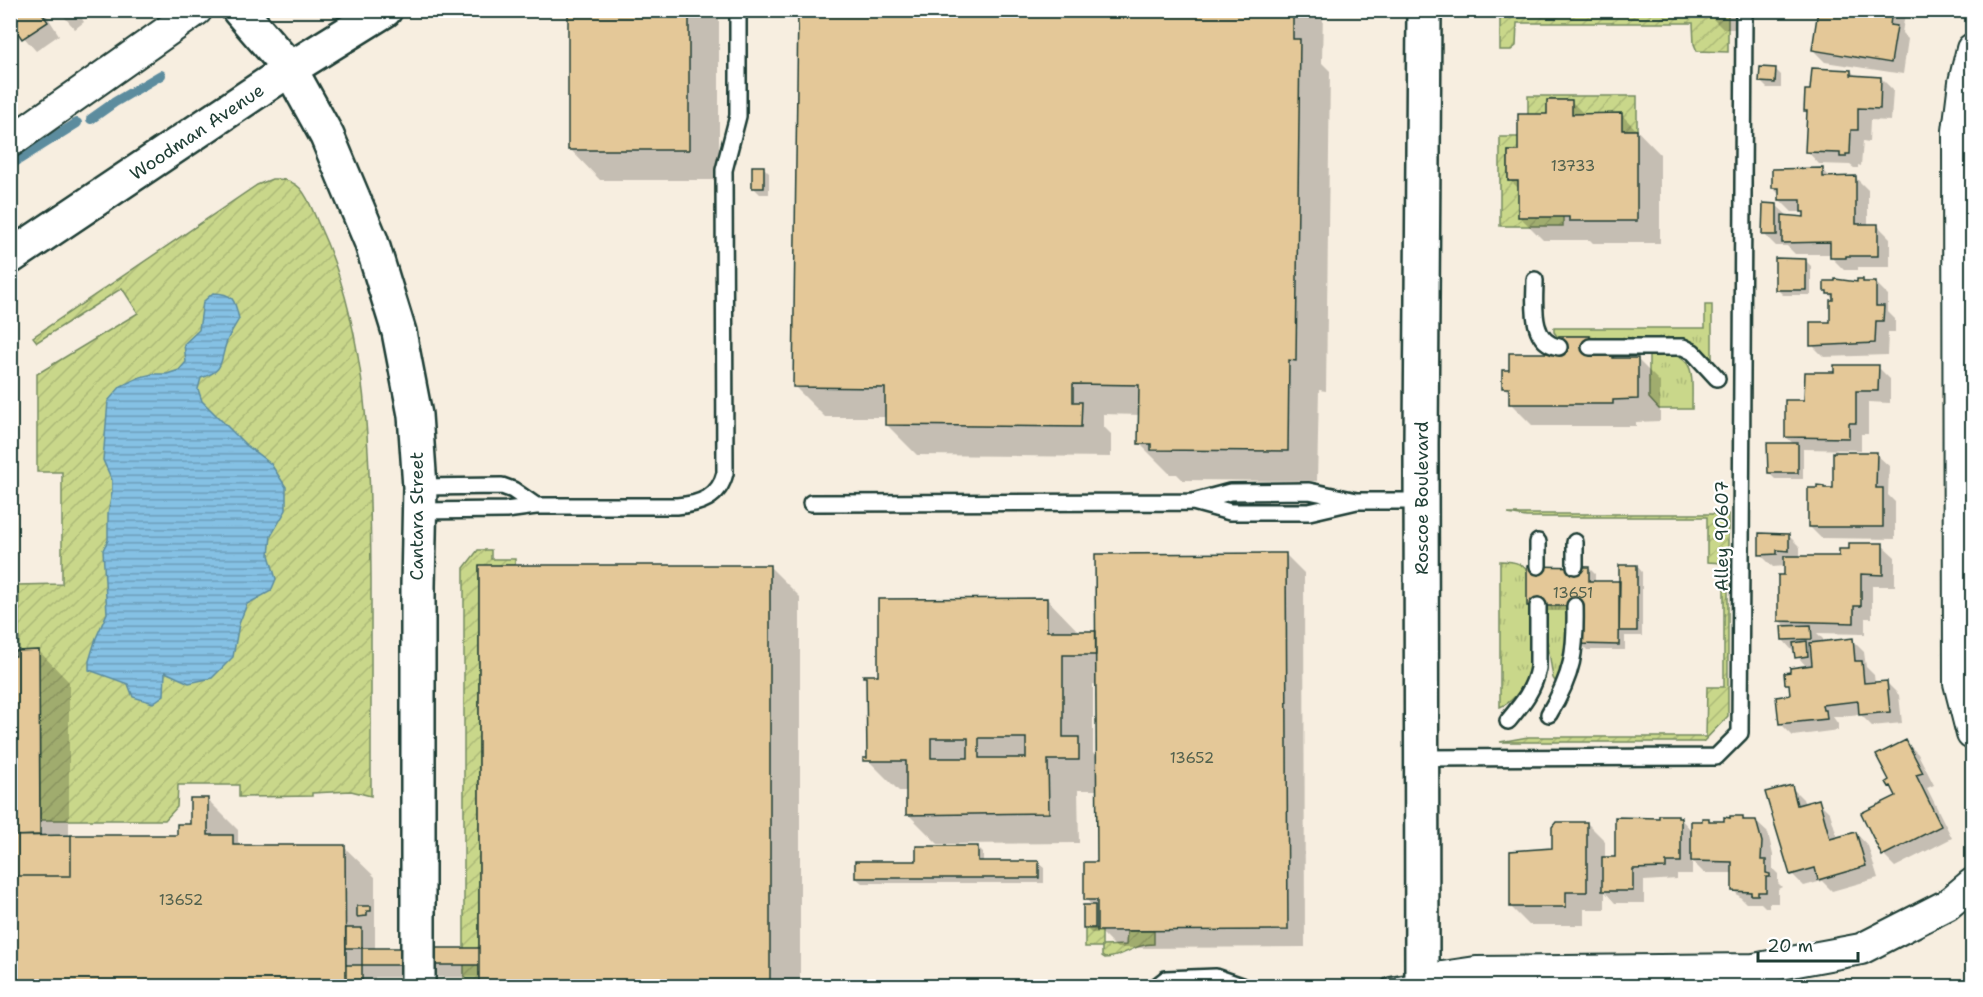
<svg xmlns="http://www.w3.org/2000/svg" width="1983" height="997" font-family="'Shantell Sans',sans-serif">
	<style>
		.grass { fill: url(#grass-tufts); stroke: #748a5f; stroke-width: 1.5 }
		.garden { fill: url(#garden-furrows); stroke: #748a5f; stroke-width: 1.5 }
		.water { fill: url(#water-rules); stroke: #5c8c9e; stroke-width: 1.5 }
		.shadow { fill: #0003; fill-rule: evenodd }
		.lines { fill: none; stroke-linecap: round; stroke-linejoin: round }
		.stream { stroke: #5c8c9e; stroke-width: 10 }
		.building { fill: #e4c898; stroke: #1f3d34; stroke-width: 1.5; fill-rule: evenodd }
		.lane-casing { stroke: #1f3d34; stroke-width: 20 }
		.street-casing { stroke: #1f3d34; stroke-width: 34 }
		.secondary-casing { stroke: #1f3d34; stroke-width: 38 }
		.primary-casing { stroke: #1f3d34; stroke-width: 38 }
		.lane { stroke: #fff; stroke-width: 15 }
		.street { stroke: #fff; stroke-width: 30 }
		.secondary { stroke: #fff; stroke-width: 33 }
		.primary { stroke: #fff; stroke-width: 33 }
		.labels { text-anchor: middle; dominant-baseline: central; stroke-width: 4.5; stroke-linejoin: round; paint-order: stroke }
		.number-label { font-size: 15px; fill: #50604d }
		.street-label { font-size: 18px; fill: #1f3d34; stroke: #fff }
	</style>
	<defs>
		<pattern id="grass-tufts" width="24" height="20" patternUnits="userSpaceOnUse" patternTransform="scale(1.5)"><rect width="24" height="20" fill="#c9d78a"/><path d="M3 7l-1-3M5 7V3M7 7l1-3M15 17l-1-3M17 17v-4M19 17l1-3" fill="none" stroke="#acb978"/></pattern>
		<pattern id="garden-furrows" width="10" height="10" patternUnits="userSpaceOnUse" patternTransform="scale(1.5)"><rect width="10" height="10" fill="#c9d78a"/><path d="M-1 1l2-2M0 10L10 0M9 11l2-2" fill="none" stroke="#acb978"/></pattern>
		<pattern id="water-rules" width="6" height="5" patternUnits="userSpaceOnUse" patternTransform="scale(1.5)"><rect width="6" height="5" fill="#85c1e4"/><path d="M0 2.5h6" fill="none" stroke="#6c9eba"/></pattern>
	</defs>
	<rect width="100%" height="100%" fill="#f7eee0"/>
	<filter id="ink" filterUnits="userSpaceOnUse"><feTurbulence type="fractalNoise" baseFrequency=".0167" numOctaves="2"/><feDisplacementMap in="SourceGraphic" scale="12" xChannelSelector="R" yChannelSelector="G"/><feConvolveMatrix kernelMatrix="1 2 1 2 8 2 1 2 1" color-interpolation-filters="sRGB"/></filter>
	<g filter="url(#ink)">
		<path class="grass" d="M1705 305H1712V361L1699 346 1688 341 1590 339V336H1559V339L1554 332V328H1705Z
			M1649 353C1697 353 1692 368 1692 409H1659L1649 398Z
			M1500 561C1515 561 1525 563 1531 578V662C1527 679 1518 700 1500 707Z
			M1546 600H1568L1570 637 1558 681H1555L1553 678 1546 632Z"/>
		<path class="garden" d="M1500 11H1728V52L1697 51 1694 44 1693 23H1517L1516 46 1511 50H1500Z
			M1528 96H1637V130H1613L1572 123 1571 100H1548L1547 124H1528Z
			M1500 137H1528V151H1508V181H1528L1563 208V226H1500Z
			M272 179C304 177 308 201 319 225 370 334 370 460 371 578 371 651 371 723 371 796L351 791 312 793V796L239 797V785H178L177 807 165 820H40L39 650 19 651V597L17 596V585L62 584V472H37V374L138 313 122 288 37 342 33 337 257 185Z
			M1508 514H1728V716L1703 742H1500L1528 737H1706L1707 687H1724V563L1707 562V517H1526Z
			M478 550H491V559H515V565L479 566V984L502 985V986H464V568Z
			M1085 929H1102V946L1126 945 1127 931H1154V944C1133 944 1123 958 1105 958L1102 956V947H1085Z"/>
		<path class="water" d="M213 293C234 293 235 301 239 319 235 326 230 333 227 341 219 362 226 370 201 378L198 389 202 401 246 445 271 464 286 487V510L271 536 269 555 276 579 271 591 247 604 239 624 233 657 212 678 189 683 165 672 164 695 153 703 133 697 128 684 89 670V661L96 638 107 613 103 550 108 540V513L112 493V480L103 460 108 401 121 386 140 377 153 374H167L179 370 186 362 184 344 199 330 203 302Z"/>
		<path class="shadow" d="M10 10H43L59 35 36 51 21 34 10 41Z
			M58 10H94L82 19 84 22 75 29Z
			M570 10H715L719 15V180H600L570 149Z
			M799 10H1323L1322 63 1330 71 1326 391 1319 390 1317 481 1183 480 1177 474H1170L1140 444V415L1103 414V426L1111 434V457L917 455 886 424V417H825L794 386Z
			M1704 10H1750L1751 29H1723Z
			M1819 10H1903L1905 13 1902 33 1908 39 1903 74 1825 62 1813 50Z
			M1775 69 1781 75V88H1767L1761 82Z
			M1851 71 1857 77 1881 78 1893 90 1891 121 1870 120 1869 142 1863 141 1861 166 1858 165V168H1854L1850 165 1819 164 1807 151 1809 113 1806 110 1812 92Z
			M1571 101 1585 115H1622L1660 154V243H1593L1590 240H1543L1520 217V190L1510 180 1520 152 1549 115Z
			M763 167 769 173V194H760L754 188Z
			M1823 170 1831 178H1856L1868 190V226H1878L1890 238V267H1858V270H1844L1832 258V254H1795L1787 246H1776L1764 234 1776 205 1789 217 1806 219V215L1803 212H1792L1780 200V195L1773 188Z
			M1805 260 1811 266V295H1783L1777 289Z
			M1863 280 1865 283H1876L1888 295V312L1895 319V332H1888L1887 355 1824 357 1812 345 1832 324 1835 301 1825 290 1859 283Z
			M1589 337 1607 355H1613L1617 359H1637L1660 382V421L1636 422V426H1533L1510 403V394L1504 387 1510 371 1560 355Z
			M1878 367 1890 379V403L1868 402V434H1861V450L1803 449V479H1775L1769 473 1794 444 1786 437 1806 401 1836 373Z
			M1876 454 1889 466 1888 495 1895 502V539L1821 538 1809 526 1824 487 1826 490H1835Z
			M1788 535 1800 547V558H1840L1882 545 1895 557V586H1872V618H1865V634L1817 633 1823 639V643L1852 640 1864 652 1866 667 1874 675 1875 684 1886 682 1899 695 1902 723 1872 726 1860 714 1833 717 1838 724V730L1793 736 1781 724 1791 696V687L1787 683 1807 667 1783 640 1786 627 1779 620 1785 566 1773 567 1761 555Z
			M1286 555 1304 573 1305 947 1117 948 1102 933H1091L1085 927 1093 907 1086 899 1098 863V790H1078L1079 843 938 844 908 814 907 791H899L868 760 879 676 1047 599 1077 630V633H1097ZM1093 684 1097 685 1098 758 1093 753Z
			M769 566 800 597V986H483L480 984V977H375V986H10V674L39 651 69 682V837H179L191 826 208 800 238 830V842L243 847H344L375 877V949H480Z
			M1637 566 1642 572V636H1625V650H1587L1582 644V611H1534L1528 606 1589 568 1595 574V582H1621Z
			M1906 742 1918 754 1934 785 1927 788 1952 838 1895 867 1883 855 1898 796 1890 786 1891 781Z
			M1791 787 1803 799 1805 805 1818 801 1830 813 1838 839 1856 833 1868 846 1878 878 1832 891 1822 881 1804 886 1792 874Z
			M1678 816 1692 831 1708 819 1711 823H1726L1742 817 1746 821H1755L1768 833 1773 855V869L1778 874V883L1782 887 1778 889V903H1769V907H1765L1761 903H1746L1734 891V873H1704L1692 861V874H1677V879L1644 881V903H1615L1605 892V909H1584V925H1529L1511 907 1554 850 1587 823 1605 841V859H1617L1660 819Z
			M977 847 983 853V863H1038L1044 868V883H862L856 878Z"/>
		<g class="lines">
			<path class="stream" d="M91 119 115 102 161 75
				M10 165 77 123"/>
		</g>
		<path class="building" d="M10 10H40L48 22 22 39 10 21Z
			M568 10H689V150H568Z
			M798 10H1293V39H1300L1296 361 1289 360 1288 451 1151 450V444H1138L1139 385 1073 384V402H1082L1081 427 885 425V388L793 387Z
			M1818 10H1892L1890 25 1897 26 1891 63 1812 50Z
			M1760 67 1776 68 1775 83 1759 82Z
			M1812 68 1851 70V75L1881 77 1880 109 1858 108V130H1851L1850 154H1846V157H1840V153L1805 152 1807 111H1804L1805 90H1810Z
			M1547 100H1572V114L1622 113V130H1637V221H1569V217H1518V181H1508V151H1518V114H1547Z
			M752 166H764V188H752Z
			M1823 168V177L1856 176V224H1878V256H1846V258H1830V242L1782 243V215L1804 217V212H1801V200H1779V188H1772V169Z
			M1763 203 1777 204V235H1762Z
			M1775 258 1806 259V290H1775Z
			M1835 279 1857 282V279H1863V282H1876V306H1884L1883 321H1876L1875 343 1810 346V322H1830V300H1833V294H1827V291H1824V281H1835Z
			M1559 336H1590V353H1613V358H1638V399L1613 400V404H1509V388H1502V370H1509V353H1559Z
			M1834 365H1879L1878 391H1856V423H1849V438L1785 437V400H1804L1805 372H1834Z
			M1767 443H1798V473H1768Z
			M1833 452H1877L1876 488H1883V527H1808V488H1817V485L1824 486V488H1833Z
			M1759 533 1789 534V551L1777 550V554L1759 555Z
			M1849 543H1883V575L1861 574V606H1854V623L1778 621V575H1784V556H1839V549H1849Z
			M1286 553 1288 930 1097 931V900H1084V862H1097L1095 554Z
			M479 565H770V984L479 985Z
			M1619 565H1637V631H1619Z
			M1527 566 1589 567V581H1620L1619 645 1580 644V606H1527Z
			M1047 598V631H1096V655H1063V737H1079V760H1048L1049 813 906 815V761H863V758H867L866 677H863V675H878V599ZM931 738H968V758H931ZM979 738H1026V758H979Z
			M1811 625 1812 639 1782 640 1781 626Z
			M1853 638 1855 661H1862L1864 683 1887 681 1890 712 1859 715 1858 701 1822 705 1823 710H1826L1827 719 1779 724 1776 697 1790 695 1789 684H1785L1784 673 1790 672V668L1812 665 1810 643Z
			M1807 641 1808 656 1795 658 1793 643Z
			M39 650 40 835 10 836 11 656H16V651Z
			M1906 740 1923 773 1916 775 1941 826 1882 856 1861 813 1896 796 1891 786 1889 787 1886 782 1889 780 1876 755Z
			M1792 785 1797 805 1819 799 1830 839 1856 832 1866 866 1818 880 1815 868 1790 875 1765 792Z
			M190 798H208V835H233V845H345L346 986H10V948H16V876H71V835H177V824H190Z
			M1659 815H1678V817H1681V862H1666V868L1633 869V891H1602V857H1615V817L1659 818Z
			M1730 816H1743V820H1756L1762 842 1761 860H1766V873L1770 874V877H1766V892H1758V895H1751V892L1732 891V862L1691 861V821H1702V818H1709V821H1724V817L1730 818Z
			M1556 822H1587V892H1566V907H1510V851L1552 848V827Z
			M71 835V876H10V836Z
			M916 846H978V861H1039V878H855V861H916Z
			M1083 905H1095V928H1083Z
			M357 906H371V911H367V916L357 917Z
			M346 928H362V981H346Z
			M346 948H479V965H346Z"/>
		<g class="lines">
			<defs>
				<path id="lane" d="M1535 280C1535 303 1529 342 1559 347
					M1590 347H1683L1693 352 1717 378
					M420 487 502 486 513 490 536 506
					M1357 501 1309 512H1230L1193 502 1230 492 1309 491 1357 501H1421
					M811 503 1193 502
					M419 511 506 510 536 506H677C700 504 719 498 725 473L724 170 738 116V10
					M1538 542V566
					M1575 542V566
					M1549 714C1573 674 1576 652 1575 606
					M1508 721C1522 704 1534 690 1538 668V606
					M1422 758 1716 757 1740 733 1744 10
					M1157 986 1166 979 1216 977 1242 986
					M1390 986 1422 980"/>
				<path id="street" d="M1972 49 1964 82 1958 131 1959 683 1972 734
					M10 142 197 10
					M1422 980 1476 972 1754 969 1861 949 1947 905 1972 884"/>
				<path id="secondary" d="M239 10 290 69 327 136 371 241 399 332 415 415 420 487 418 586V986"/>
				<path id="primary" d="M10 257 290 69 385 10
					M1422 986 1421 444 1424 10"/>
			</defs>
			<use href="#lane" class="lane-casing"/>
			<use href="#street" class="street-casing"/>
			<use href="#secondary" class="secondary-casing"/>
			<use href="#primary" class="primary-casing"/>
			<use href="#lane" class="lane"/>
			<use href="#street" class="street"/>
			<use href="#secondary" class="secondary"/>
			<use href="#primary" class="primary"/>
		</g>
	</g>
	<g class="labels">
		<g class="number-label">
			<text x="1573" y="166">13733</text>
			<text x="1573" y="593">13651</text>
			<text x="1192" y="758">13652</text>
			<text x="181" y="900">13652</text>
		</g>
		<g class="street-label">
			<text transform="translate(197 132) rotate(-34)">Woodman Avenue</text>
			<text transform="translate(1422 498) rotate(-90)">Roscoe Boulevard</text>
			<text transform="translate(417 516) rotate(-90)">Cantara Street</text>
			<text transform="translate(1722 536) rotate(-90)">Alley 90607</text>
		</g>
	</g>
	<rect width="1983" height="997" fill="none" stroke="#fff" stroke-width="36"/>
	<rect x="18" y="18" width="1947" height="961" fill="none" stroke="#1f3d34" stroke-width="2" filter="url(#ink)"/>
	<path d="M1758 952v9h100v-9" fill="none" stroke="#1f3d34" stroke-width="3"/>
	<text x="1767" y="952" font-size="18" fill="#1f3d34" stroke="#ffffff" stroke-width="4.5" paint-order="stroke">20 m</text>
</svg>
